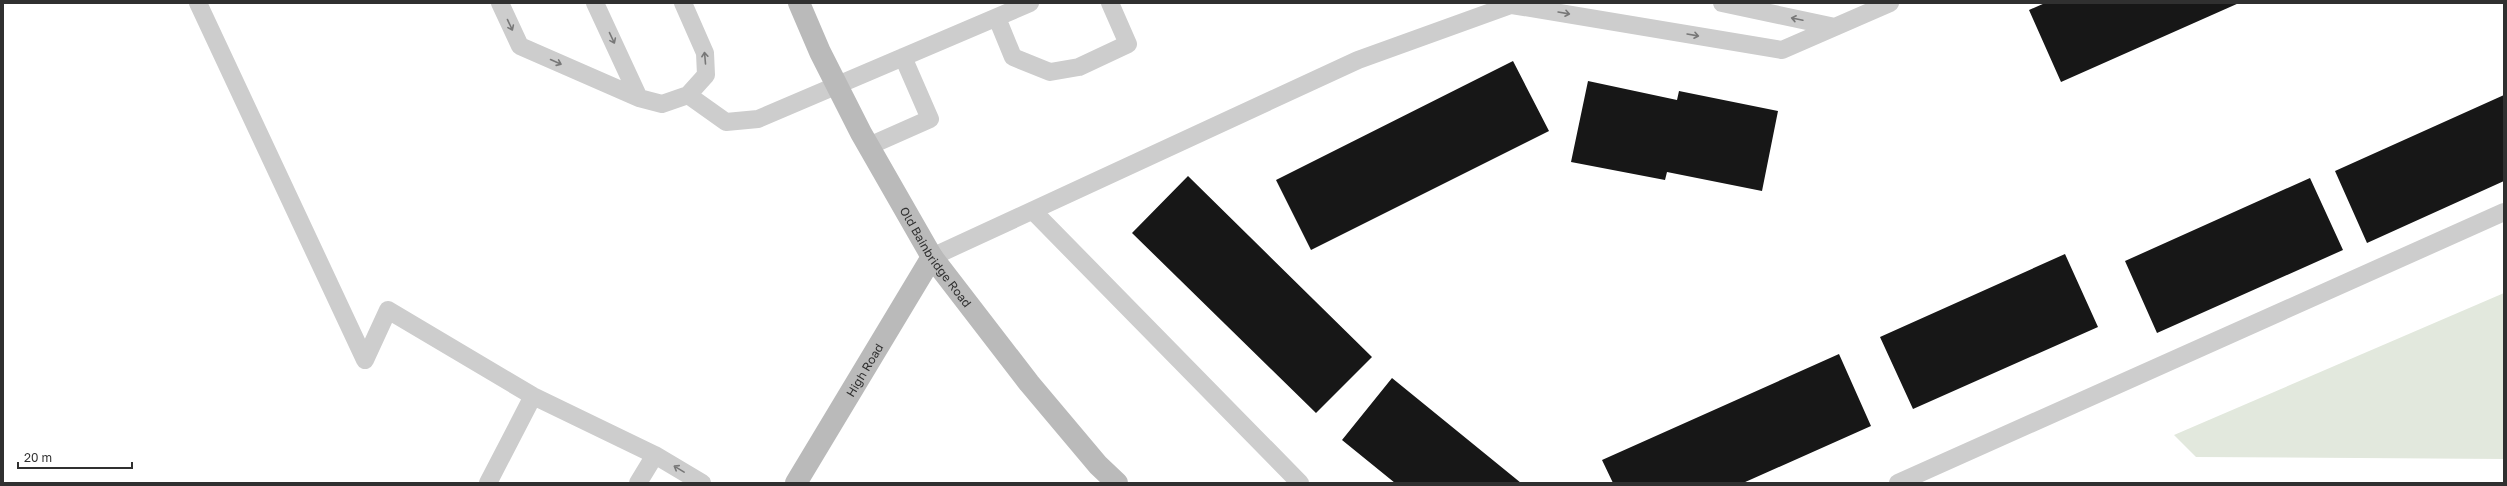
<svg xmlns="http://www.w3.org/2000/svg" width="2507" height="486" font-family="'Golos Text',sans-serif">
	<style>
		.green { fill: #e2e8dd }
		.building { fill: #171717 }
		.lines { fill: none; stroke-linecap: round; stroke-linejoin: round }
		.lane { stroke: #cdcdcd; stroke-width: 18 }
		.secondary { stroke: #bababa; stroke-width: 22 }
		.oneway { stroke: #777 }
		.labels { text-anchor: middle; dominant-baseline: central; stroke-width: 4; stroke-linejoin: round; paint-order: stroke }
		.street-label { font-size: 12px; fill: #303030; stroke: #fff }
	</style>
	<rect width="100%" height="100%" fill="#fff"/>
	<path class="green" d="M2504 293V459L2196 457 2174 435Z"/>
	<path class="building" d="M2045 3H2239L2061 82 2029 10Z
		M1513 61 1549 131 1311 250 1276 180Z
		M1588 81 1677 100 1679 91 1778 111 1762 191 1667 172 1665 180 1571 162Z
		M2504 95V181L2367 243 2335 171Z
		M1188 176 1372 357 1316 413 1132 233Z
		M2310 178 2343 250 2157 333 2125 261Z
		M2065 254 2098 327 1913 409 1880 337Z
		M1839 354 1871 426 1743 483H1613L1602 460Z
		M1392 378 1521 483H1395L1342 440Z"/>
	<g class="lines">
		<path class="lane" d="M198 3 365 360
			M500 3 520 46 639 98 662 104 688 95 706 75 705 53 683 3
			M595 3 639 98
			M1722 3 1835 27
			M1512 5 1782 50 1890 3
			M997 18 1013 57 1050 72 1079 67 1128 44 1110 3
			M688 95 726 122 758 119 1030 3
			M869 146 930 119 903 57
			M1033 211 1300 483
			M932 257 1358 60 1516 3
			M365 360 388 310 533 396 655 455 702 483
			M488 483 533 396
			M638 483 655 455
			M1898 483 2504 212"/>
		<g class="secondary">
			<path id="s1" d="M799 3 820 52 861 133 932 257 1029 383 1098 465 1117 483"/>
			<path id="s2" d="M796 483 932 257"/>
		</g>
	</g>
	<defs><path id="oneway-shaft" d="M-6 0H5M1.5-3L5.5 0L1.5 3" fill="none" stroke-width="1.6" stroke-linecap="round" stroke-linejoin="round"/></defs>
	<g class="oneway">
		<use href="#oneway-shaft" transform="translate(1564 13) rotate(10)"/>
		<use href="#oneway-shaft" transform="translate(1797 19) rotate(-168)"/>
		<use href="#oneway-shaft" transform="translate(510 25) rotate(65)"/>
		<use href="#oneway-shaft" transform="translate(1693 35) rotate(10)"/>
		<use href="#oneway-shaft" transform="translate(612 38) rotate(65)"/>
		<use href="#oneway-shaft" transform="translate(705 58) rotate(-95)"/>
		<use href="#oneway-shaft" transform="translate(556 62) rotate(24)"/>
		<use href="#oneway-shaft" transform="translate(679 469) rotate(-149)"/>
	</g>
	<g class="labels">
		<g class="street-label">
			<text stroke="none"><textPath href="#s1" startOffset="289">Old Bainbridge Road</textPath></text>
			<text stroke="none"><textPath href="#s2" startOffset="132">High Road</textPath></text>
		</g>
	</g>
	<rect width="2507" height="486" fill="none" stroke="#303030" stroke-width="8"/>
	<path d="M18 462v6h114v-6" fill="none" stroke="#303030" stroke-width="2"/>
	<text x="24" y="462" font-size="12" fill="#303030" stroke="#ffffff" stroke-width="3" paint-order="stroke">20 m</text>
</svg>
